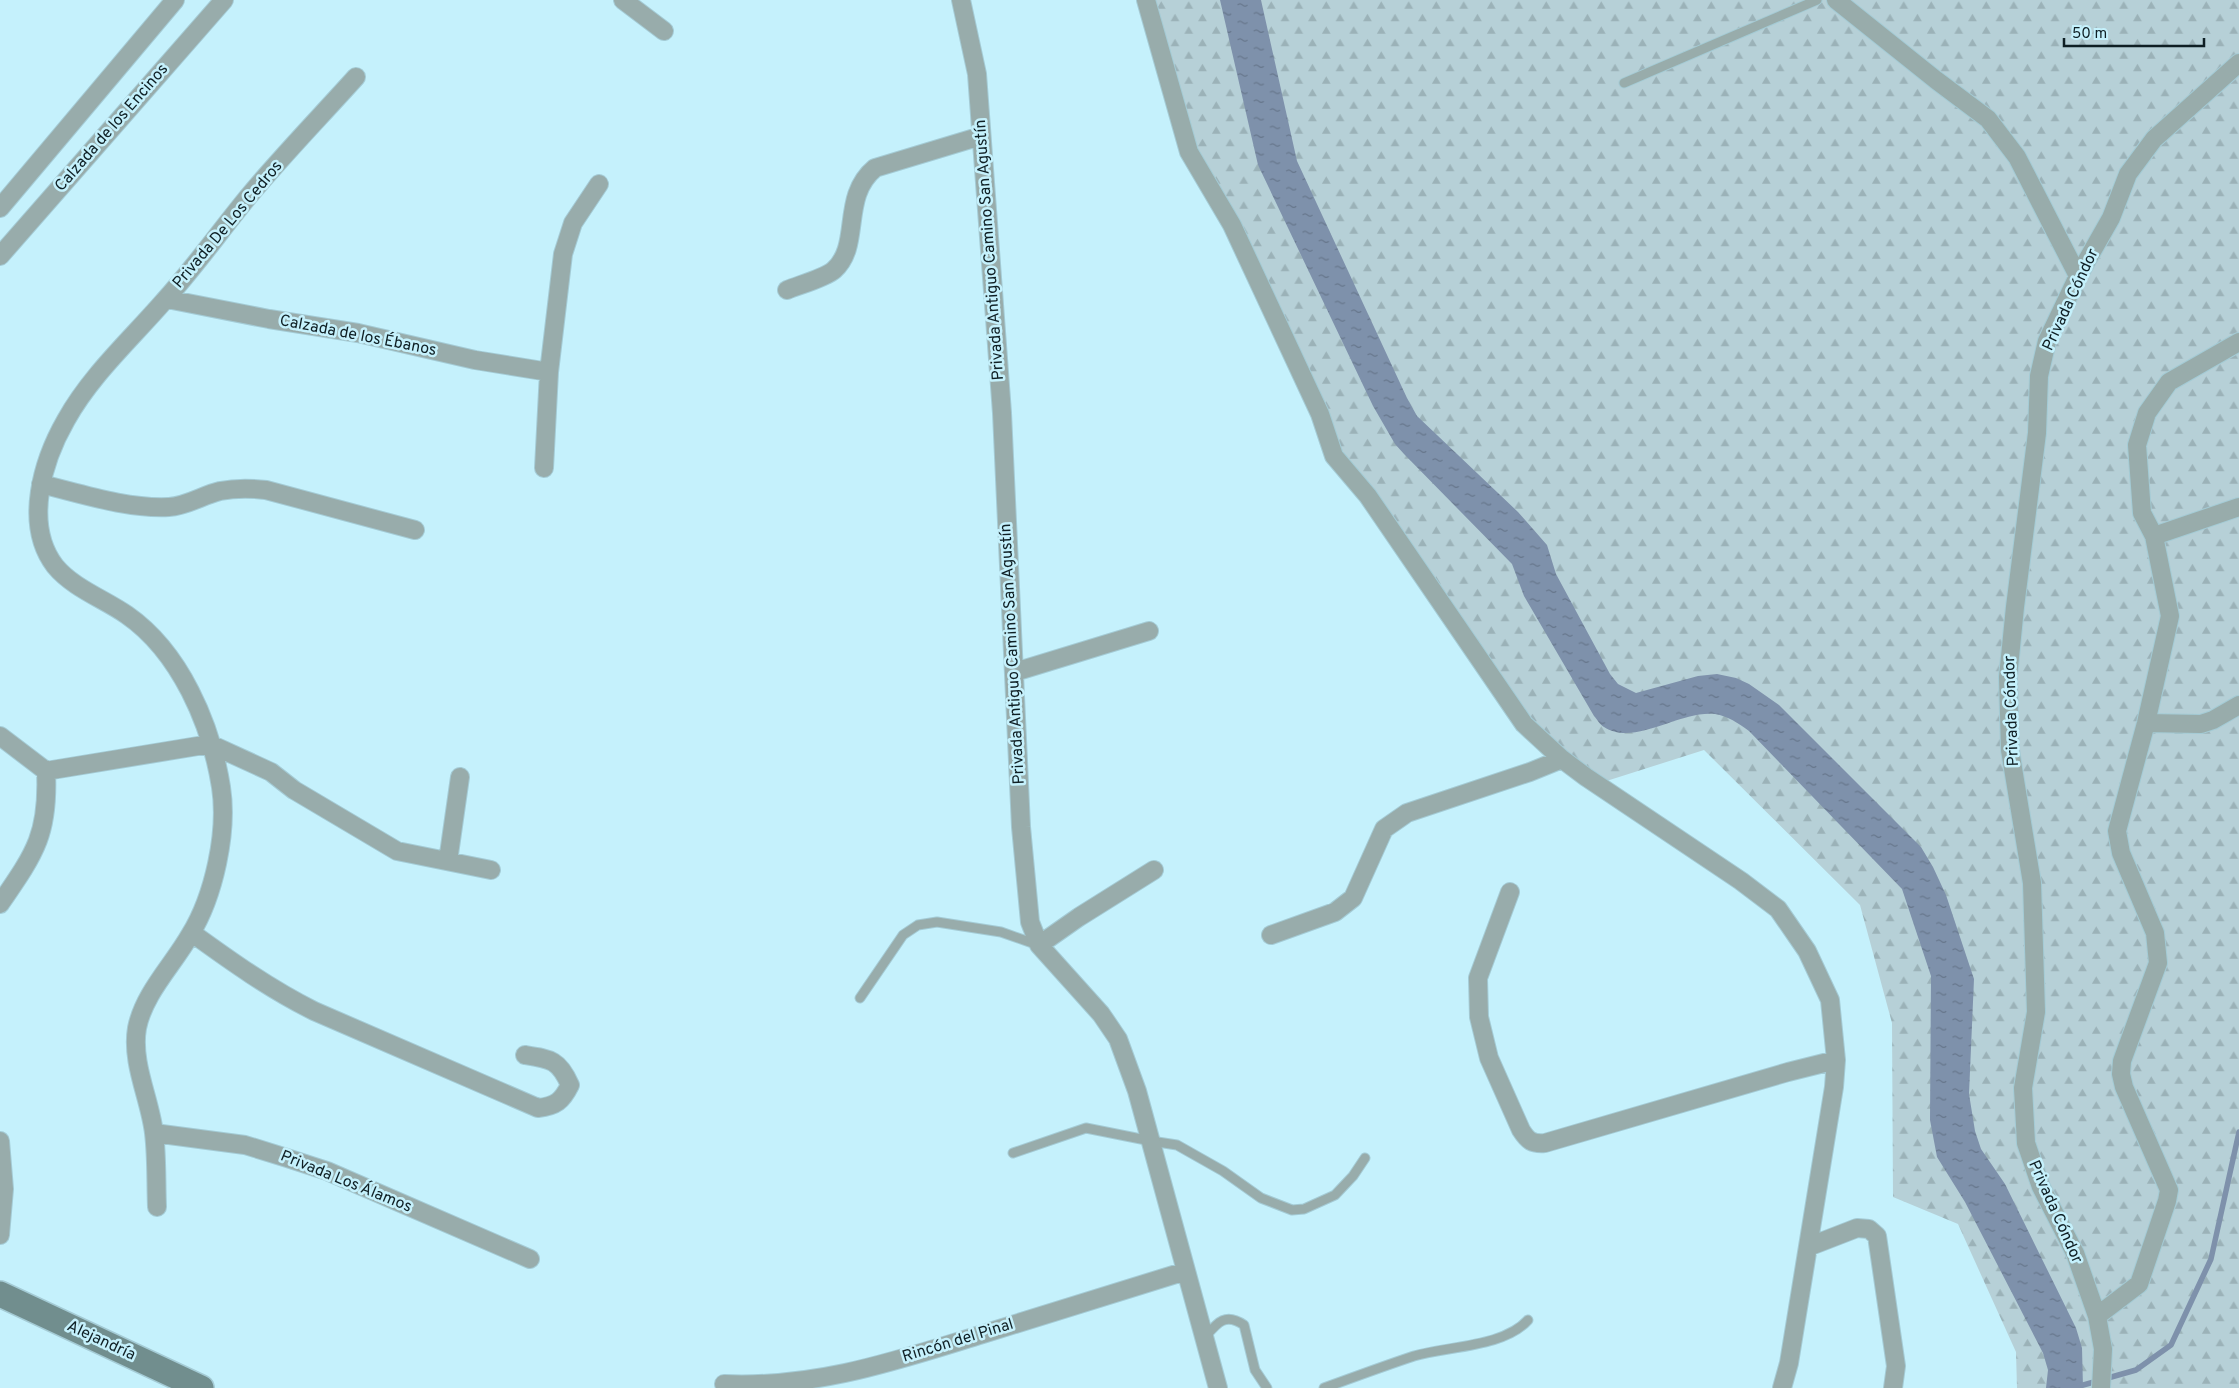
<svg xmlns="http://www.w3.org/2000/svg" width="2239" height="1388" font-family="Overpass,sans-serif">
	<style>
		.forest { fill: url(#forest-firs) }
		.water { fill: url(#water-ripples) }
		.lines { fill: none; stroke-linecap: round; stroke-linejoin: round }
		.stream { stroke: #7e91ab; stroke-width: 5.5 }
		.lane-casing { stroke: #a4cbd5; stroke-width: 11 }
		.street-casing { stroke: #a4cbd5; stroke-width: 20 }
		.secondary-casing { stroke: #a4cbd5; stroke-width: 28 }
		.lane { stroke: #98acab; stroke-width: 9 }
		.street { stroke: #98acab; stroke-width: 18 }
		.secondary { stroke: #718e8e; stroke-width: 25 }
		.labels { text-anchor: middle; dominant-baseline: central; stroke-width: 5; stroke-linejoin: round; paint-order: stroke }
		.street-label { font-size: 16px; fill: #0f1f24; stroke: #c5f1fc }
	</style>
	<defs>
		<pattern id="forest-firs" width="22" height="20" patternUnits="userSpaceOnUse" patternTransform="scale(1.25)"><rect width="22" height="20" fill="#b6d0d7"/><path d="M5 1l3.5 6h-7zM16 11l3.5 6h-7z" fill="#9bb2b8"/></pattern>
		<pattern id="water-ripples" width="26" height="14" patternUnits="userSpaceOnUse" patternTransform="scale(1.25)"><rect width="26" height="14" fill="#7e91ab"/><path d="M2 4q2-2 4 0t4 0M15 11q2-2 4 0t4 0" fill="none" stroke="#66768b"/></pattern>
	</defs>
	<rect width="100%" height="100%" fill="#c5f1fc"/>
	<path class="forest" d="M1146 0H2239V1388H2017L2016 1352 1958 1224 1893 1197 1892 1023 1860 905 1704 750 1597 784 1562 759 1334 456 1189 152Z"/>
	<path class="water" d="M1220 0H1261L1297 161 1407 398 1417 416 1518 512 1547 545 1556 574 1610 674 1618 684 1636 693 1698 676 1717 674 1736 678 1749 684 1779 705 1921 847 1933 867 1946 895 1974 979 1969 1094 1975 1131 1981 1149 2005 1184 2076 1328 2082 1348 2083 1388H2046L2048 1370 2043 1353 1965 1202 1937 1157 1930 1120 1931 976 1902 889 1749 731C1738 723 1728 716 1715 714 1680 710 1634 747 1604 727 1600 725 1597 719 1594 716L1524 596 1512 564 1404 454 1395 444 1373 406 1258 165Z"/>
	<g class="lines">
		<path class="stream" d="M2073 1388 2136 1370 2171 1345 2211 1259 2239 1132"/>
		<defs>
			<path id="lane" d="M1624 83 1817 0
				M860 998 903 935 918 925 937 922 1001 932 1038 945
				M1013 1153 1086 1128 1151 1141 1177 1145 1223 1171 1261 1198 1292 1210 1304 1209 1335 1195 1353 1176 1365 1158
				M1205 1337C1217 1323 1225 1312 1244 1325L1255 1370 1267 1388
				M1324 1388C1354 1377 1384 1366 1414 1356 1448 1346 1504 1347 1528 1320"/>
			<path id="street" d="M623 0 664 31
				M961 0 977 74 1002 413 1021 827 1030 922 1039 945 1101 1014 1118 1039 1137 1091 1218 1388
				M1146 0 1189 152 1232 225 1320 414 1334 456 1368 496 1524 724 1562 759 1586 777 1741 881 1778 909 1807 951 1830 1000 1836 1060 1834 1087 1789 1363 1782 1388
				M1836 0 1936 80 1988 119 2017 157 2078 276
				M0 208 175 0
				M0 256 224 0
				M787 290C799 285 825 278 834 270 862 245 840 197 875 168L981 136
				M167 299 269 319 358 333 475 360 549 372
				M544 468 549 372 563 254 573 223 599 184
				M41 484C82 494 127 509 169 507 187 506 203 495 220 491 235 488 250 488 266 490L415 530
				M2154 536 2239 507
				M1015 672 1149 631
				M2146 723 2201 724 2213 720 2239 705
				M0 736 46 771C49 834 35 853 0 904
				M46 771 210 744 271 772 294 790 397 851 491 870
				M448 861 460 777
				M1510 892 1478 978 1479 1017 1489 1058 1521 1130C1528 1141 1532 1144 1545 1143L1788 1072 1836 1060
				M192 933C232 962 270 989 314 1011L538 1108C556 1106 562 1101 570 1085 559 1060 551 1059 525 1055
				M1271 935 1335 912 1353 898 1384 829 1407 813 1530 772 1562 759
				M1039 945 1079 917 1154 870
				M154 1133 245 1145 287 1158 327 1171 530 1259
				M0 1141 4 1189 0 1235
				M157 1207C156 1182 157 1157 154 1133 150 1099 131 1063 137 1028 144 993 173 965 190 935 214 896 228 832 221 787 211 724 180 652 127 615 104 599 73 588 55 566 23 524 43 460 66 420 91 375 131 339 164 301 194 268 220 231 248 197 282 156 320 117 356 77
				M1808 1247 1857 1228 1869 1229 1877 1236 1896 1366 1893 1388
				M2097 1316 2139 1284 2167 1201 2169 1190 2124 1087 2121 1074 2122 1061 2158 963 2155 933 2121 853 2117 831 2146 723 2170 616 2154 536 2142 513 2137 445 2147 413 2169 382 2239 342
				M724 1384C818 1388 895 1361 983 1334 1051 1313 1119 1292 1186 1271
				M2101 1388 2103 1349 2097 1316 2075 1253 2041 1187 2026 1143 2023 1088 2036 1012 2032 883 2010 750 2008 677 2015 607 2037 433 2039 376 2047 341 2078 276 2111 218 2128 174 2154 139 2239 63"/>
			<path id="secondary" d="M0 1294 201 1388"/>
		</defs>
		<use href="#lane" class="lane-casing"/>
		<use href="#street" class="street-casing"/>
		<use href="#secondary" class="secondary-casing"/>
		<use href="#lane" class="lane"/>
		<use href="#street" class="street"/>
		<use href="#secondary" class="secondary"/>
	</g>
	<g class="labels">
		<g class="street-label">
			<text transform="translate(112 128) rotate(-49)">Calzada de los Encinos</text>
			<text transform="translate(228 225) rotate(-50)">Privada De Los Cedros</text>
			<text transform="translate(990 250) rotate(-94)">Privada Antiguo Camino San Agustín</text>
			<text transform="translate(2071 300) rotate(-65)">Privada Cóndor</text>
			<text transform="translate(358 336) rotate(11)">Calzada de los Ébanos</text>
			<text transform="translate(1013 654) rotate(-93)">Privada Antiguo Camino San Agustín</text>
			<text transform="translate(2012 711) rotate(-92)">Privada Cóndor</text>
			<text transform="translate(346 1182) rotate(22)">Privada Los Álamos</text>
			<text transform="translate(2055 1212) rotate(66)">Privada Cóndor</text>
			<text transform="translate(101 1341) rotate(25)">Alejandría</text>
			<text transform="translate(958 1341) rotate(-17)">Rincón del Pinal</text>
		</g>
	</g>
	<path d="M2064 38v8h140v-8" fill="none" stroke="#0f1f24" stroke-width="2.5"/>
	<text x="2072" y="38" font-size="15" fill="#0f1f24" stroke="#c5f1fc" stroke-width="4" paint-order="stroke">50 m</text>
</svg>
